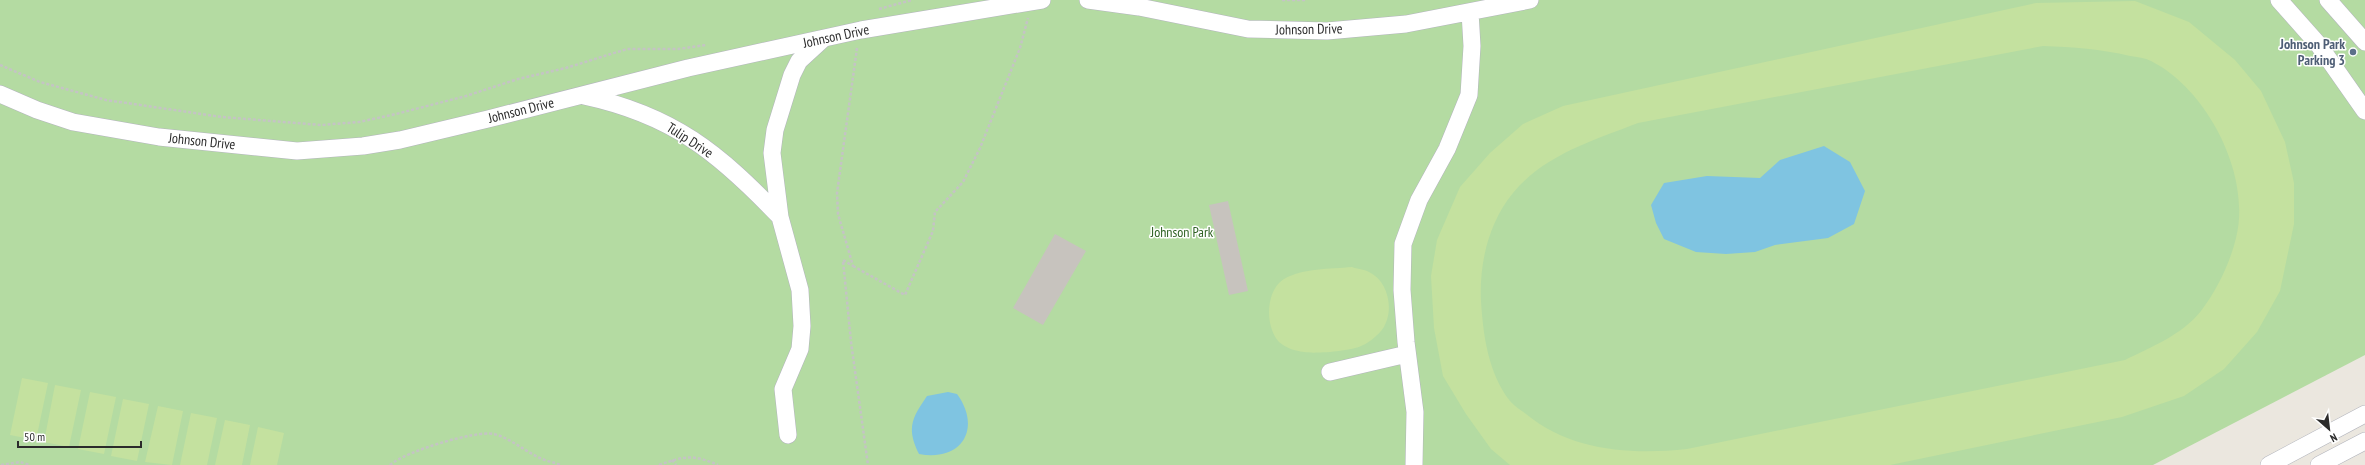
<svg xmlns="http://www.w3.org/2000/svg" width="2365" height="465" font-family="'PT Sans Narrow',sans-serif">
	<style>
		.green { fill: #b4dba2 }
		.pitch { fill: #c4e19f; fill-rule: evenodd }
		.water { fill: #7fc4e1 }
		.building { fill: #c7c3be }
		.lines { fill: none; stroke-linecap: round; stroke-linejoin: round }
		.minor-casing { stroke: #b3b5bd; stroke-width: 18 }
		.path { stroke: #c4c4c4; stroke-width: 2.5; stroke-dasharray: 3 2; stroke-linecap: butt }
		.minor { stroke: #fff; stroke-width: 17 }
		.service-dot { fill: #5c6f8a; stroke: #fff; stroke-width: 1.5 }
		.labels { text-anchor: middle; dominant-baseline: central; stroke-width: 3; stroke-linejoin: round; paint-order: stroke }
		.street-label { font-size: 14px; fill: #2b2b2b; stroke: #fff }
		.service-label { font-size: 14px; font-weight: bold; fill: #4e5e75; stroke: #fff; text-anchor: end }
		.park-label { font-size: 14px; fill: #2e6123; stroke: #fff }
	</style>
	<rect width="100%" height="100%" fill="#ebe7df"/>
	<path class="green" d="M0 0H2365V355L2153 465H0Z"/>
	<path class="pitch" d="M2135 1 2189 22 2235 60 2261 91 2285 142 2294 183V224L2280 291 2257 332 2224 369 2184 396 2122 417 1890 465H1510L1491 449 1466 414 1443 376 1434 328 1431 276 1437 240 1460 187 1490 153 1523 124 1563 106 2036 3ZM2043 46C2073 47 2101 49 2130 56 2137 57 2145 58 2151 61 2207 89 2252 175 2236 238 2230 263 2217 290 2201 311 2182 335 2151 347 2125 360L1687 449C1631 455 1571 451 1526 414 1521 410 1514 406 1510 401 1488 373 1483 334 1481 301 1479 263 1489 222 1513 193 1544 155 1594 140 1638 123Z
		M1352 267C1357 269 1364 269 1369 272 1392 283 1396 321 1376 336 1372 340 1366 344 1361 346 1351 351 1315 354 1304 352 1295 351 1286 348 1279 342 1265 327 1265 291 1284 279 1303 268 1330 269 1352 267Z
		M22 378 48 383 36 440 10 435Z
		M55 385 81 390 69 447 44 442Z
		M90 392 116 397 104 454 78 449Z
		M123 399 149 404 137 461 111 456Z
		M158 406 183 411 172 465 145 462Z
		M191 413 217 418 207 465H180Z
		M225 420 250 425 242 465H215Z
		M258 427 284 433 277 465H250Z"/>
	<path class="water" d="M1824 146 1850 162 1865 191 1854 224 1828 238 1775 245 1755 252 1726 254 1696 252 1664 239 1656 223 1651 205 1664 183 1707 176 1760 178 1780 160Z
		M948 392 957 394C982 428 962 462 919 454 906 428 912 418 927 396Z"/>
	<path class="building" d="M1228 201 1248 291 1229 295 1209 205Z
		M1055 234 1086 251 1043 325 1013 308Z"/>
	<g class="lines">
		<defs>
			<path id="minor" d="M1088 0 1139 7 1248 29 1327 31 1406 24 1530 0
				M2279 0 2318 44 2365 111
				M2328 0 2365 42
				M0 94 37 110 73 122 159 137 297 151 363 146 400 140 488 119 688 68 861 30 1042 0
				M584 96C673 115 719 153 780 217
				M1330 372 1407 354
				M788 435 783 389 800 349 802 326 800 290 780 217 772 153 775 130 792 75 799 61 823 39
				M1414 465 1415 412 1406 342 1402 290 1403 244 1419 200 1447 149 1469 95 1472 46 1470 12
				M2269 465 2365 414
				M2319 465 2365 441"/>
		</defs>
		<use href="#minor" class="minor-casing"/>
		<path class="path" d="M1282 0H1307
			M879 9 912 0
			M857 48 837 193 838 214 853 266 843 260 851 342 868 465
			M0 65 40 82 106 100 222 117 321 125 359 122 396 114 466 96 518 79 566 68 627 49H678L706 45
			M853 266 905 295 933 231 935 212 963 182 980 148 1020 48 1028 18
			M672 460 676 465
			M1 465 20 462 30 465
			M390 465C404 452 475 430 494 434 510 438 523 450 538 457 545 461 553 462 561 465
			M659 465C684 456 693 454 718 465"/>
		<use href="#minor" class="minor"/>
	</g>
	<circle class="service-dot" cx="2353" cy="52" r="4"/>
	<g class="labels">
		<g class="street-label">
			<text transform="translate(1309 29) rotate(-1)">Johnson Drive</text>
			<text transform="translate(836 36) rotate(-12)">Johnson Drive</text>
			<text transform="translate(521 110) rotate(-14)">Johnson Drive</text>
			<text transform="translate(690 140) rotate(33)">Tulip Drive</text>
			<text transform="translate(202 141) rotate(6)">Johnson Drive</text>
		</g>
		<g class="service-label">
			<text x="2345" y="44">Johnson Park<tspan x="2345" dy="16">Parking 3</tspan></text>
		</g>
		<g class="park-label">
			<text x="1182" y="232">Johnson Park</text>
		</g>
	</g>
	<g transform="translate(2329 429) rotate(152)" stroke="#ffffff" stroke-width="3" paint-order="stroke">
	<path d="M0-3L7 15L0 10L-7 15Z" fill="#2b2b2b"/>
	<text y="-6" font-size="11" font-weight="bold" text-anchor="middle" fill="#2b2b2b">N</text>
	</g>
	<path d="M18 441v6h123v-6" fill="none" stroke="#2b2b2b" stroke-width="2"/>
	<text x="24" y="441" font-size="12" fill="#2b2b2b" stroke="#ffffff" stroke-width="3" paint-order="stroke">50 m</text>
</svg>
